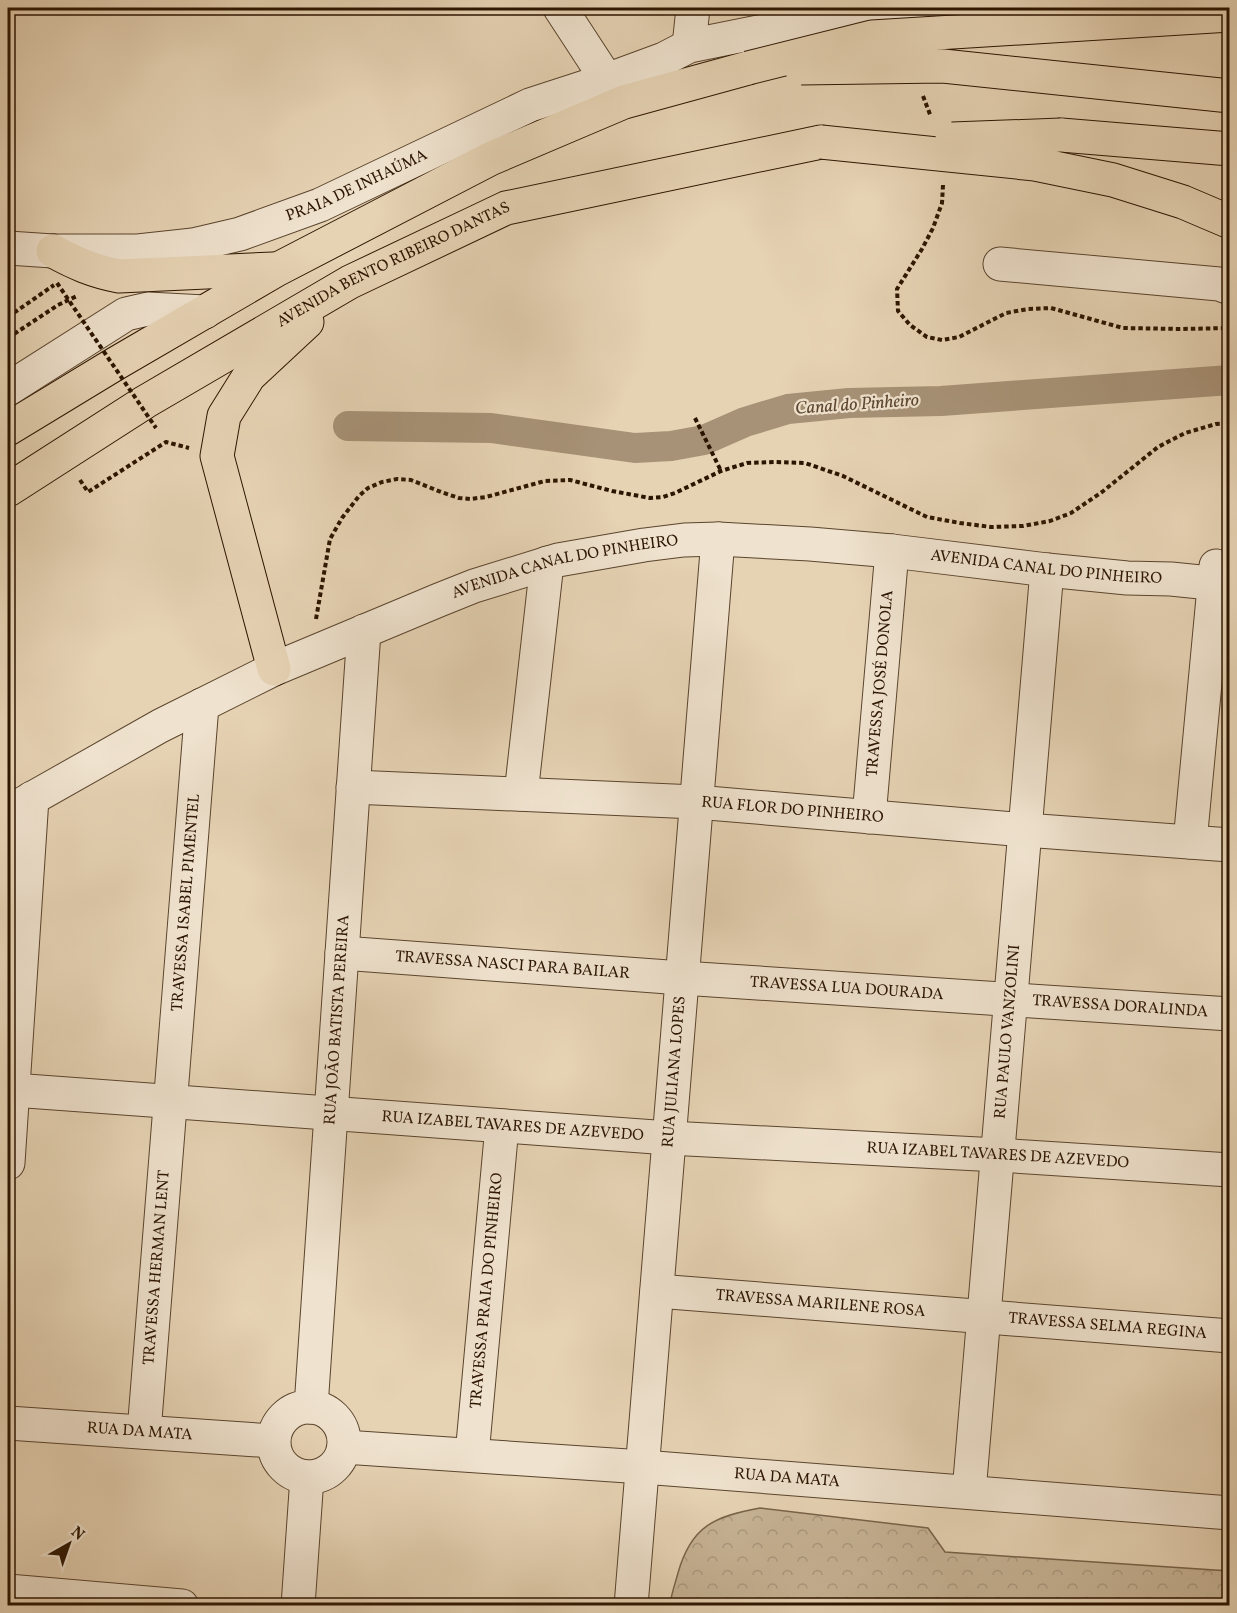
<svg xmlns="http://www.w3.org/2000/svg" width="1237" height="1613" font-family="Vollkorn,serif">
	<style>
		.forest { fill: url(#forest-crowns); stroke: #79644a; stroke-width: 1.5 }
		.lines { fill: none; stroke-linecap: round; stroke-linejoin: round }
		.canal { stroke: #a79277; stroke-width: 30 }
		.minor-casing { stroke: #5a442d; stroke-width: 35 }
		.highway-casing { stroke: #2c1500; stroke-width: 35 }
		.path { stroke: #2c1500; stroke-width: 4; stroke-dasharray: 4.5 3; stroke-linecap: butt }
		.minor { stroke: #efe2ce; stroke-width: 33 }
		.highway { stroke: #e6d3b4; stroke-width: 33 }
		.highway-bridge-casing { stroke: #2c1500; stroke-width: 35; stroke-linecap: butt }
		.path-bridge { stroke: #2c1500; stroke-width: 4; stroke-dasharray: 4.5 3; stroke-linecap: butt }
		.highway-bridge { stroke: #e6d3b4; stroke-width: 33 }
		.labels { text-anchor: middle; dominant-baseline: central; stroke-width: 4.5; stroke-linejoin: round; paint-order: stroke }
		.street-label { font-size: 16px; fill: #2c1500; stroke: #efe2ce }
		.water-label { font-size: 18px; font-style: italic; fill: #5d4730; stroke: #efe2ce }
	</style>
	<defs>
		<pattern id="forest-crowns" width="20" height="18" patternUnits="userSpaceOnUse" patternTransform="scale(1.5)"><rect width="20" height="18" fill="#c6b395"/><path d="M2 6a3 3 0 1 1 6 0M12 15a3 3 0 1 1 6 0" fill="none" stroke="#aa997f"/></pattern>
	</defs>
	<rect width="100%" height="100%" fill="#e6d3b4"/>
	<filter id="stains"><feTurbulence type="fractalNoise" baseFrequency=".00333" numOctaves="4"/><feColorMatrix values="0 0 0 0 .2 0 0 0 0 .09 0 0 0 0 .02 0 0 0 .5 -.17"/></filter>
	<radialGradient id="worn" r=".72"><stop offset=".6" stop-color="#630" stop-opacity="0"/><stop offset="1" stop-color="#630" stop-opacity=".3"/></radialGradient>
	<path class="forest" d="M760 1508 928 1528 945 1552 1229 1571V1605H670C671 1595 675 1584 678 1573 691 1526 715 1516 760 1508Z"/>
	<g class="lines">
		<path class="canal" d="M348 426 491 428 635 448 671 446 704 440 745 422 788 409 849 403 941 401 1230 380"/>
		<defs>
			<g id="minor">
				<path d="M560 8 607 80"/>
				<path d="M689 46 693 8"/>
				<path id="s1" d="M8 248 53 251H138L193 245 240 234 320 205 530 105 607 80 664 59 689 46 788 26 1056 8"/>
				<path d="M1000 264 1219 284 1230 288"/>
				<path d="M8 389 126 314 148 309 205 312"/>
				<path id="s2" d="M353 787 696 802 1025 830 1230 845"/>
				<path d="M521 794 547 563"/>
				<path id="s3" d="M8 812 160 726 274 669 439 600 474 586 558 560 644 545 684 540 718 539 810 544 892 551 1047 570 1127 578 1171 579 1230 585"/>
				<path id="s4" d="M869 817 892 551"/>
				<path d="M1190 842 1216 566"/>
				<path id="s5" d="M342 953 682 978 1230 1014"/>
				<path id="s6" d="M13 1090 669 1138 998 1155 1230 1170"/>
				<path d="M8 1163 32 798"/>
				<path id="s7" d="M657 1291 1230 1336"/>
				<circle cx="309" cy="1442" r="35"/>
				<path id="s8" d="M311 1407 364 631"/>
				<path id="s9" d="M8 1423 273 1441"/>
				<path id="s10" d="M144 1432 202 705"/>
				<path id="s11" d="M344 1447 643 1467 1230 1513"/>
				<path id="s12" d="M472 1455 502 1126"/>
				<path id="s13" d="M969 1492 1047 570"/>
				<path d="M8 1591 182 1606"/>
				<path d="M298 1606 307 1477"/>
				<path id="s14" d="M631 1606 718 539"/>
			</g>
			<g id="highway">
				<path d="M1061 135 1230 149"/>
				<path d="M53 251C75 263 93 271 119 276L273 269"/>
				<path d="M8 429 115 364 278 269 490 159 624 102 748 68"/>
				<path id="s15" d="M8 490 145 402 350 282 506 208 821 142"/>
				<path d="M274 669 217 456 224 416 249 376 307 322"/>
			</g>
		</defs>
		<use href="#minor" class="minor-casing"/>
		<use href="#highway" class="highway-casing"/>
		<path class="path" d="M923 96 931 117
			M943 185 942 203 933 228 922 249 897 289 898 311 910 325 927 337 942 340 959 337 1006 313 1028 309 1051 308 1123 328 1180 329 1230 328
			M8 317 54 285
			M8 338 58 305 77 296
			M695 418 721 471
			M80 480 88 492 166 442 189 448
			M316 619 330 539 342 518 359 496 368 488 382 482 397 479 411 480 441 492 459 498 470 499 486 497 545 481 570 480 612 491 650 498 663 497 675 493 721 471 747 463 775 462 805 463 843 476 927 517 960 523 991 527 1023 526 1050 521 1071 513 1102 492 1158 447 1185 433 1216 424 1230 423"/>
		<use href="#minor" class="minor"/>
		<use href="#highway" class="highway"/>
		<defs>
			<path id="highway-bridge" d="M748 68 872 37 1230 15
				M801 68 943 66 1230 96
				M952 139 1061 135
				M821 142 1035 164 1113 180 1183 202 1230 222"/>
		</defs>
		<use href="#highway-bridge" class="highway-bridge-casing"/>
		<path class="path-bridge" d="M57 283 156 428"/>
		<use href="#highway-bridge" class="highway-bridge"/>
	</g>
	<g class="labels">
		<g class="street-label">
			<text stroke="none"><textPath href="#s1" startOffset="360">PRAIA DE INHAÚMA</textPath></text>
			<text stroke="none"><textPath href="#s15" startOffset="447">AVENIDA BENTO RIBEIRO DANTAS</textPath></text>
			<text stroke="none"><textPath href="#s3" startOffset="1098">AVENIDA CANAL DO PINHEIRO</textPath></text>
			<text stroke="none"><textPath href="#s3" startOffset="612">AVENIDA CANAL DO PINHEIRO</textPath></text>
			<text stroke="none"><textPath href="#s4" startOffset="134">TRAVESSA JOSÉ DONOLA</textPath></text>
			<text stroke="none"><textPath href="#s2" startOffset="440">RUA FLOR DO PINHEIRO</textPath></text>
			<text stroke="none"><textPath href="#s10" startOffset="531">TRAVESSA ISABEL PIMENTEL</textPath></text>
			<text stroke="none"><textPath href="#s5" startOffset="171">TRAVESSA NASCI PARA BAILAR</textPath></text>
			<text stroke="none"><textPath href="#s5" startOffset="506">TRAVESSA LUA DOURADA</textPath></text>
			<text stroke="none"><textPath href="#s5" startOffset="780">TRAVESSA DORALINDA</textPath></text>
			<text stroke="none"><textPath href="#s8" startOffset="388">RUA JOÃO BATISTA PEREIRA</textPath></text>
			<text stroke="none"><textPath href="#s13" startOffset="462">RUA PAULO VANZOLINI</textPath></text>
			<text stroke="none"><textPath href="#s14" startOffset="536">RUA JULIANA LOPES</textPath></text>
			<text stroke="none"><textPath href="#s6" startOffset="501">RUA IZABEL TAVARES DE AZEVEDO</textPath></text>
			<text stroke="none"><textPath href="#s6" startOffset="987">RUA IZABEL TAVARES DE AZEVEDO</textPath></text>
			<text stroke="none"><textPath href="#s10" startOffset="165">TRAVESSA HERMAN LENT</textPath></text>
			<text stroke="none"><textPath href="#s12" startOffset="165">TRAVESSA PRAIA DO PINHEIRO</textPath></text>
			<text stroke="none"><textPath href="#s7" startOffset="164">TRAVESSA MARILENE ROSA</textPath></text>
			<text stroke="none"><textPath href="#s7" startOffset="452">TRAVESSA SELMA REGINA</textPath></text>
			<text stroke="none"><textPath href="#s9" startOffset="132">RUA DA MATA</textPath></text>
			<text stroke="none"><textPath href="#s11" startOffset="444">RUA DA MATA</textPath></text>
		</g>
		<g class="water-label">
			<text transform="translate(857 405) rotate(-4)">Canal do Pinheiro</text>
		</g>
	</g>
	<rect width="1237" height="1613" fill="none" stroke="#e6d3b4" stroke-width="30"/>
	<rect x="9" y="9" width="1219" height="1595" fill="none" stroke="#2c1500" stroke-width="3"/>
	<rect x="15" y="15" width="1207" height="1583" fill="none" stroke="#2c1500" stroke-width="1.5"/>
	<g transform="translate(69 1544) rotate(40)" stroke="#efe2ce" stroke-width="4.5" paint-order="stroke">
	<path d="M0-4.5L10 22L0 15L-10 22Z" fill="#2c1500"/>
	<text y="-9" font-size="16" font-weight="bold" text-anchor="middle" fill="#2c1500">N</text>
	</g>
	<rect width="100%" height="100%" filter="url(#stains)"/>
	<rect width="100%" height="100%" fill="url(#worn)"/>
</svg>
